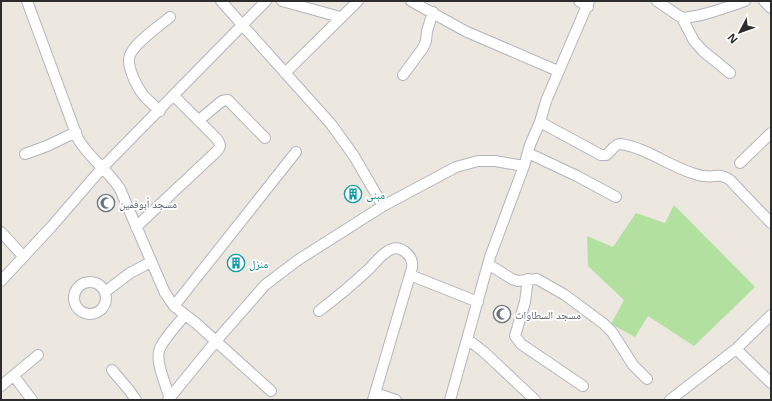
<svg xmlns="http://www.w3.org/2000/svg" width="772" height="401" font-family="'Open Sans','Noto Naskh Arabic',sans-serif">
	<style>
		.green { fill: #b1e09f }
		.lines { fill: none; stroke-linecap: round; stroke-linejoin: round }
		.street-casing { stroke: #b2b4be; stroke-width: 12 }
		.street { stroke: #fff; stroke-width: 10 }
		.labels { text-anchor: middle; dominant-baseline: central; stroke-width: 3.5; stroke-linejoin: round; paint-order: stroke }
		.culture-label { font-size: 11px; fill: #0d838f; stroke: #fff; text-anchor: start }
		.worship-label { font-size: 11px; fill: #5b616d; stroke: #fff; text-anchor: start }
	</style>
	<rect width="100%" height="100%" fill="#ede8df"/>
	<path class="green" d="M674 205 755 287 694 346 648 316 635 337 611 324 624 300 588 266 587 236 613 247 636 213 665 223Z"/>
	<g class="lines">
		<defs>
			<path id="street" d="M27 1 78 139C89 158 108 170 120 189L165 293 174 306 197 324 271 391
				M221 1 331 124 354 156 383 206
				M282 1 340 17
				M411 1 465 31 558 71
				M579 1 588 7
				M657 1 682 18C704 16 724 8 745 1
				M764 1 771 8
				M682 18 694 41 703 51 730 73
				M285 73 358 1
				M403 75 423 48 426 41 427 31 433 12
				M160 111C154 106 149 101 144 96 137 87 124 63 131 53 138 40 158 27 170 17
				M199 120 222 101 228 100 265 138
				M540 122 601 155H606C611 152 614 144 620 144 645 147 669 166 692 173 696 174 700 176 704 176 717 178 717 172 730 180L771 223
				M528 153 577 176 616 197
				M25 154 47 146 76 132
				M740 163 771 133
				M136 227 216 152C221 147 221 145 217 139L174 96
				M1 232 23 256
				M488 264 512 279 518 281 537 279 565 295 604 324 612 332 633 365 647 379
				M410 275 478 302
				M528 279 525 302 515 336 521 344 583 386
				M1 281 52 226 103 167 266 1
				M74 298a16 16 0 1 1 32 0a16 16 0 1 1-32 0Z
				M105 292 130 273 151 262
				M174 306 296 152
				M319 311C336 298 353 284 369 269 375 263 383 252 392 249 400 246 411 254 412 263 413 267 411 271 410 275L373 400
				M467 339 484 352 535 400
				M736 349 771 383
				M112 370 129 390 136 400
				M14 376 32 400
				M1 386 38 355
				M375 393 396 400
				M168 400 216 341 265 285 298 260 383 206 456 167 478 161H495L524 166
				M170 400C167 386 154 361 160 348 166 336 177 325 185 315
				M450 400 490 257 524 166 530 145 540 122 546 101 589 1
				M670 400 736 349 771 315"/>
		</defs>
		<use href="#street" class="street-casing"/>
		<use href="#street" class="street"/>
	</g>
	<defs>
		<symbol id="building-ring" viewBox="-11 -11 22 22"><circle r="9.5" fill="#fff" stroke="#0f9aa8" stroke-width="1.5"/><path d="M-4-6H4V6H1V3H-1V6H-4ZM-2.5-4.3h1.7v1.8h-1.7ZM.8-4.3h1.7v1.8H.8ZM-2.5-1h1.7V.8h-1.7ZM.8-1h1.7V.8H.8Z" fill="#0f9aa8"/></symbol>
		<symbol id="mosque-ring" viewBox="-11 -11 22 22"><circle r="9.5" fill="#fff" stroke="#6b7280" stroke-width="1.5"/><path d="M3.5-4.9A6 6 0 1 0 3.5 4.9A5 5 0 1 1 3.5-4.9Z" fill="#6b7280"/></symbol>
	</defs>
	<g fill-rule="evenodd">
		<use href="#building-ring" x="343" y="184" width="20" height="20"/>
		<use href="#mosque-ring" x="96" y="193" width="20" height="20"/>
		<use href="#building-ring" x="226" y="253" width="20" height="20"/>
		<use href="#mosque-ring" x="492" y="304" width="20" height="20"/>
	</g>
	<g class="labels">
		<g class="culture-label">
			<text x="366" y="194">مبنى</text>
			<text x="249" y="263">منزل</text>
		</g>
		<g class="worship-label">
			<text x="119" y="203">مسجد أبوفمين</text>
			<text x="515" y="314">مسجد السطاوات</text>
		</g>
	</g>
	<rect width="772" height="401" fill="none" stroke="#2c2c2c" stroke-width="4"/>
	<g transform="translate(740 32) rotate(229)" stroke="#ffffff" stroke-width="3" paint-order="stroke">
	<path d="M0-3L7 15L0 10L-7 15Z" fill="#2c2c2c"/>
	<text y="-6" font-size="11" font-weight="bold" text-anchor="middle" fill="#2c2c2c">N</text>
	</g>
</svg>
